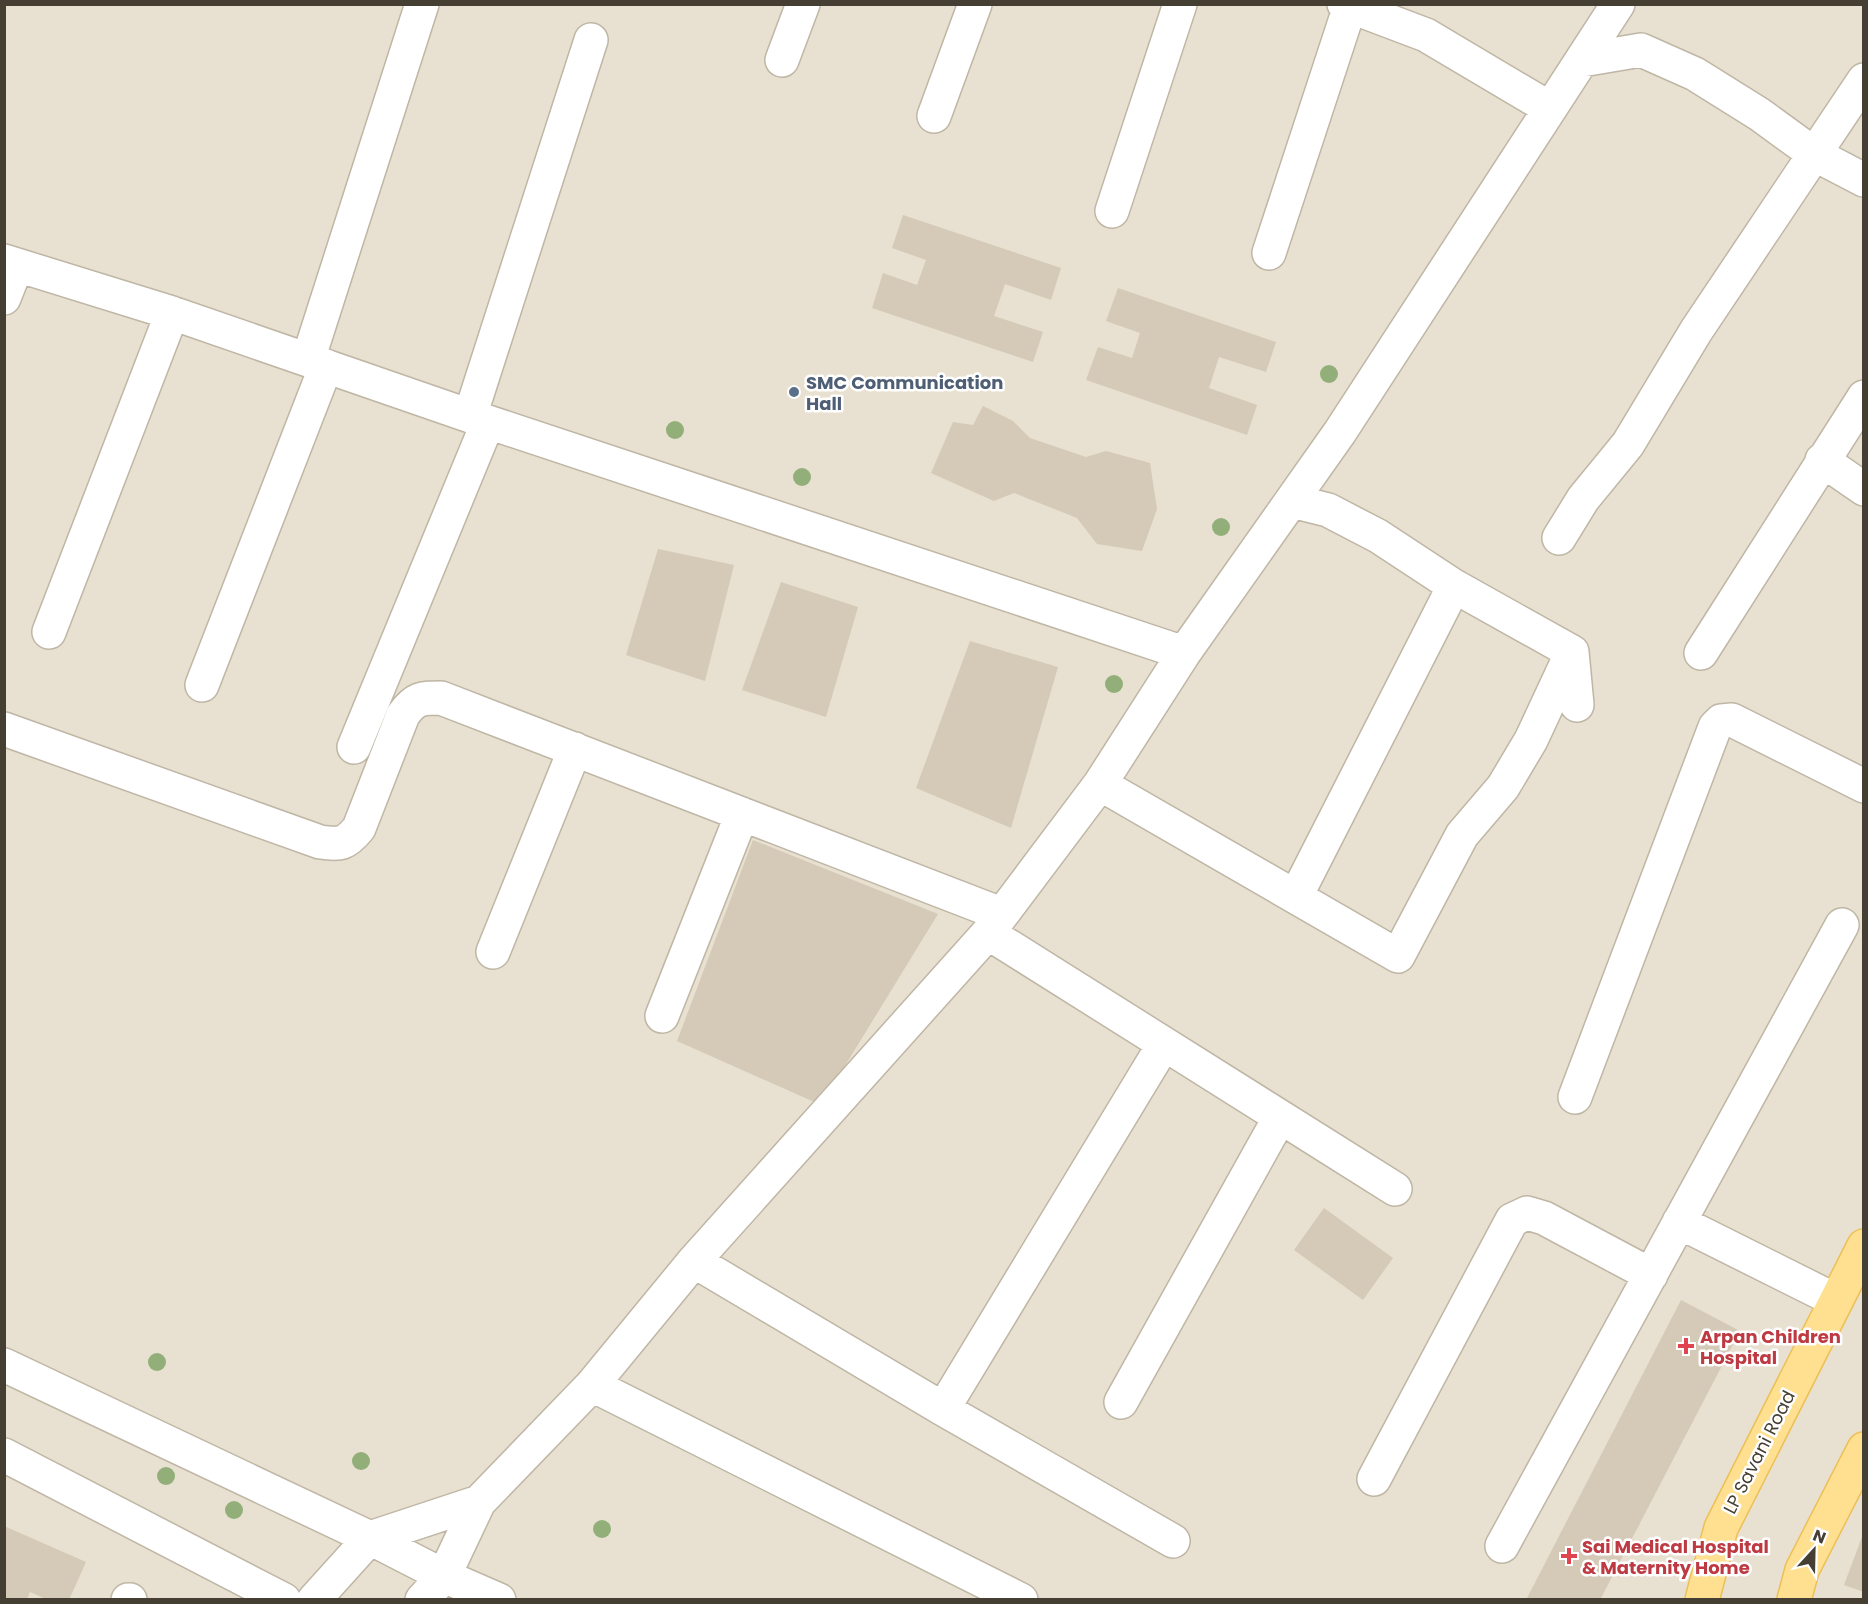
<svg xmlns="http://www.w3.org/2000/svg" width="1868" height="1604" font-family="Poppins,sans-serif">
	<style>
		.residential { fill: #e8e0d0 }
		.building { fill: #d5cab7 }
		.lines { fill: none; stroke-linecap: round; stroke-linejoin: round }
		.minor-casing { stroke: #bfb6a5; stroke-width: 36 }
		.major-casing { stroke: #edc057; stroke-width: 36 }
		.minor { stroke: #fff; stroke-width: 33 }
		.major { stroke: #ffdf90; stroke-width: 33 }
		.tree { fill: #93af79 }
		.service-dot { fill: #5c6f8a; stroke: #fff; stroke-width: 2 }
		.health-dot { fill: #e0444e; stroke: #fff; stroke-width: 2 }
		.labels { text-anchor: middle; dominant-baseline: central; stroke-width: 5; stroke-linejoin: round; paint-order: stroke }
		.service-label { font-size: 18px; font-weight: bold; fill: #4e5e75; stroke: #fff; text-anchor: start }
		.health-label { font-size: 18px; font-weight: bold; fill: #be3a42; stroke: #fff; text-anchor: start }
		.street-label { font-size: 18px; fill: #453e33; stroke: #fff }
	</style>
	<rect width="100%" height="100%" fill="#f3eee3"/>
	<path class="residential" d="M5 5H1863V1599L5 1600Z"/>
	<path class="building" d="M903 215 1061 268 1051 300 1005 284 994 316 1043 332 1033 362 872 308 883 273 917 285 926 260 892 248Z
		M1118 288 1276 342 1266 372 1219 357 1209 388 1257 405 1247 435 1086 380 1098 347 1132 358 1140 333 1106 321Z
		M983 406 1013 421 1030 438 1086 457 1106 451 1150 463 1157 509 1142 551 1097 544 1077 518 1014 493 994 501 931 473 953 422 973 425Z
		M658 549 734 565 705 681 626 655Z
		M781 582 858 607 826 717 742 690Z
		M970 641 1058 667 1011 828 916 788Z
		M753 840 938 914 821 1105 677 1041Z
		M1324 1208 1393 1258 1363 1300 1294 1250Z
		M1681 1300 1740 1331 1600 1600H1526Z
		M4 1526 86 1562 69 1600H48L30 1592 27 1600H4Z
		M1863 1534H1864V1592L1844 1585Z"/>
	<g class="lines">
		<defs>
			<path id="minor" d="M1344 4 1426 35 1549 108
				M782 60 803 4
				M1582 60 1641 50 1695 74 1759 114 1814 154 1864 180
				M934 116 975 4
				M1112 211 1180 4
				M1269 253 1350 6
				M4 261 172 313 470 416 1184 653
				M4 298 17 265
				M308 360 422 4
				M470 416 591 40
				M1822 460 1864 489
				M1292 501 1328 510 1378 536 1454 586 1572 652 1577 705
				M1559 538 1583 499 1628 444 1696 331 1864 80
				M49 632 172 313
				M1701 653 1864 397
				M202 685 326 366
				M4 729 320 842C341 845 346 844 359 828L403 715C415 698 421 698 441 698L1001 914
				M354 747 488 422
				M1100 784 1398 956 1462 835 1503 787 1531 740 1572 652
				M1296 896 1454 586
				M988 933 1395 1189
				M493 952 575 749
				M662 1016 742 814
				M1575 1097 1715 727 1721 721 1732 720 1864 786
				M1679 1222 1835 1300
				M694 1261 943 1409 1173 1541
				M4 1365 370 1538 444 1576 499 1600
				M592 1385 1021 1600
				M1121 1402 1280 1117
				M943 1409 1164 1044
				M4 1455 284 1600
				M1374 1479 1512 1220 1527 1213 1544 1218 1651 1275
				M1502 1546 1842 925
				M128 1600H130
				M314 1600 370 1538 479 1502
				M422 1600 444 1576 479 1502 592 1385 694 1261 988 933 1100 784 1184 653 1340 432 1618 4"/>
			<path id="major" d="M1702 1600 1721 1528 1864 1246
				M1794 1600 1802 1570 1864 1449"/>
		</defs>
		<use href="#minor" class="minor-casing"/>
		<use href="#major" class="major-casing"/>
		<use href="#minor" class="minor"/>
		<use href="#major" class="major"/>
	</g>
	<g class="tree">
		<circle cx="1329" cy="374" r="9"/>
		<circle cx="675" cy="430" r="9"/>
		<circle cx="802" cy="477" r="9"/>
		<circle cx="1221" cy="527" r="9"/>
		<circle cx="1114" cy="684" r="9"/>
		<circle cx="157" cy="1362" r="9"/>
		<circle cx="361" cy="1461" r="9"/>
		<circle cx="166" cy="1476" r="9"/>
		<circle cx="234" cy="1510" r="9"/>
		<circle cx="602" cy="1529" r="9"/>
	</g>
	<circle class="service-dot" cx="794" cy="392" r="6"/>
	<g class="health-dot">
		<path d="M1683 1337h6v6h6v6h-6v6h-6v-6h-6v-6h6z"/>
		<path d="M1566 1547h6v6h6v6h-6v6h-6v-6h-6v-6h6z"/>
	</g>
	<g class="labels">
		<g class="service-label">
			<text x="806" y="382">SMC Communication<tspan x="806" dy="21">Hall</tspan></text>
		</g>
		<g class="health-label">
			<text x="1700" y="1336">Arpan Children<tspan x="1700" dy="21">Hospital</tspan></text>
			<text x="1582" y="1546">Sai Medical Hospital<tspan x="1582" dy="21">&amp; Maternity Home</tspan></text>
		</g>
		<g class="street-label">
			<text transform="translate(1759 1452) rotate(-63)">LP Savani Road</text>
		</g>
	</g>
	<rect width="1868" height="1604" fill="none" stroke="#453e33" stroke-width="12"/>
	<g transform="translate(1814 1550) rotate(22)" stroke="#ffffff" stroke-width="4.5" paint-order="stroke">
	<path d="M0-4.5L10 22L0 15L-10 22Z" fill="#453e33"/>
	<text y="-9" font-size="16" font-weight="bold" text-anchor="middle" fill="#453e33">N</text>
	</g>
</svg>
